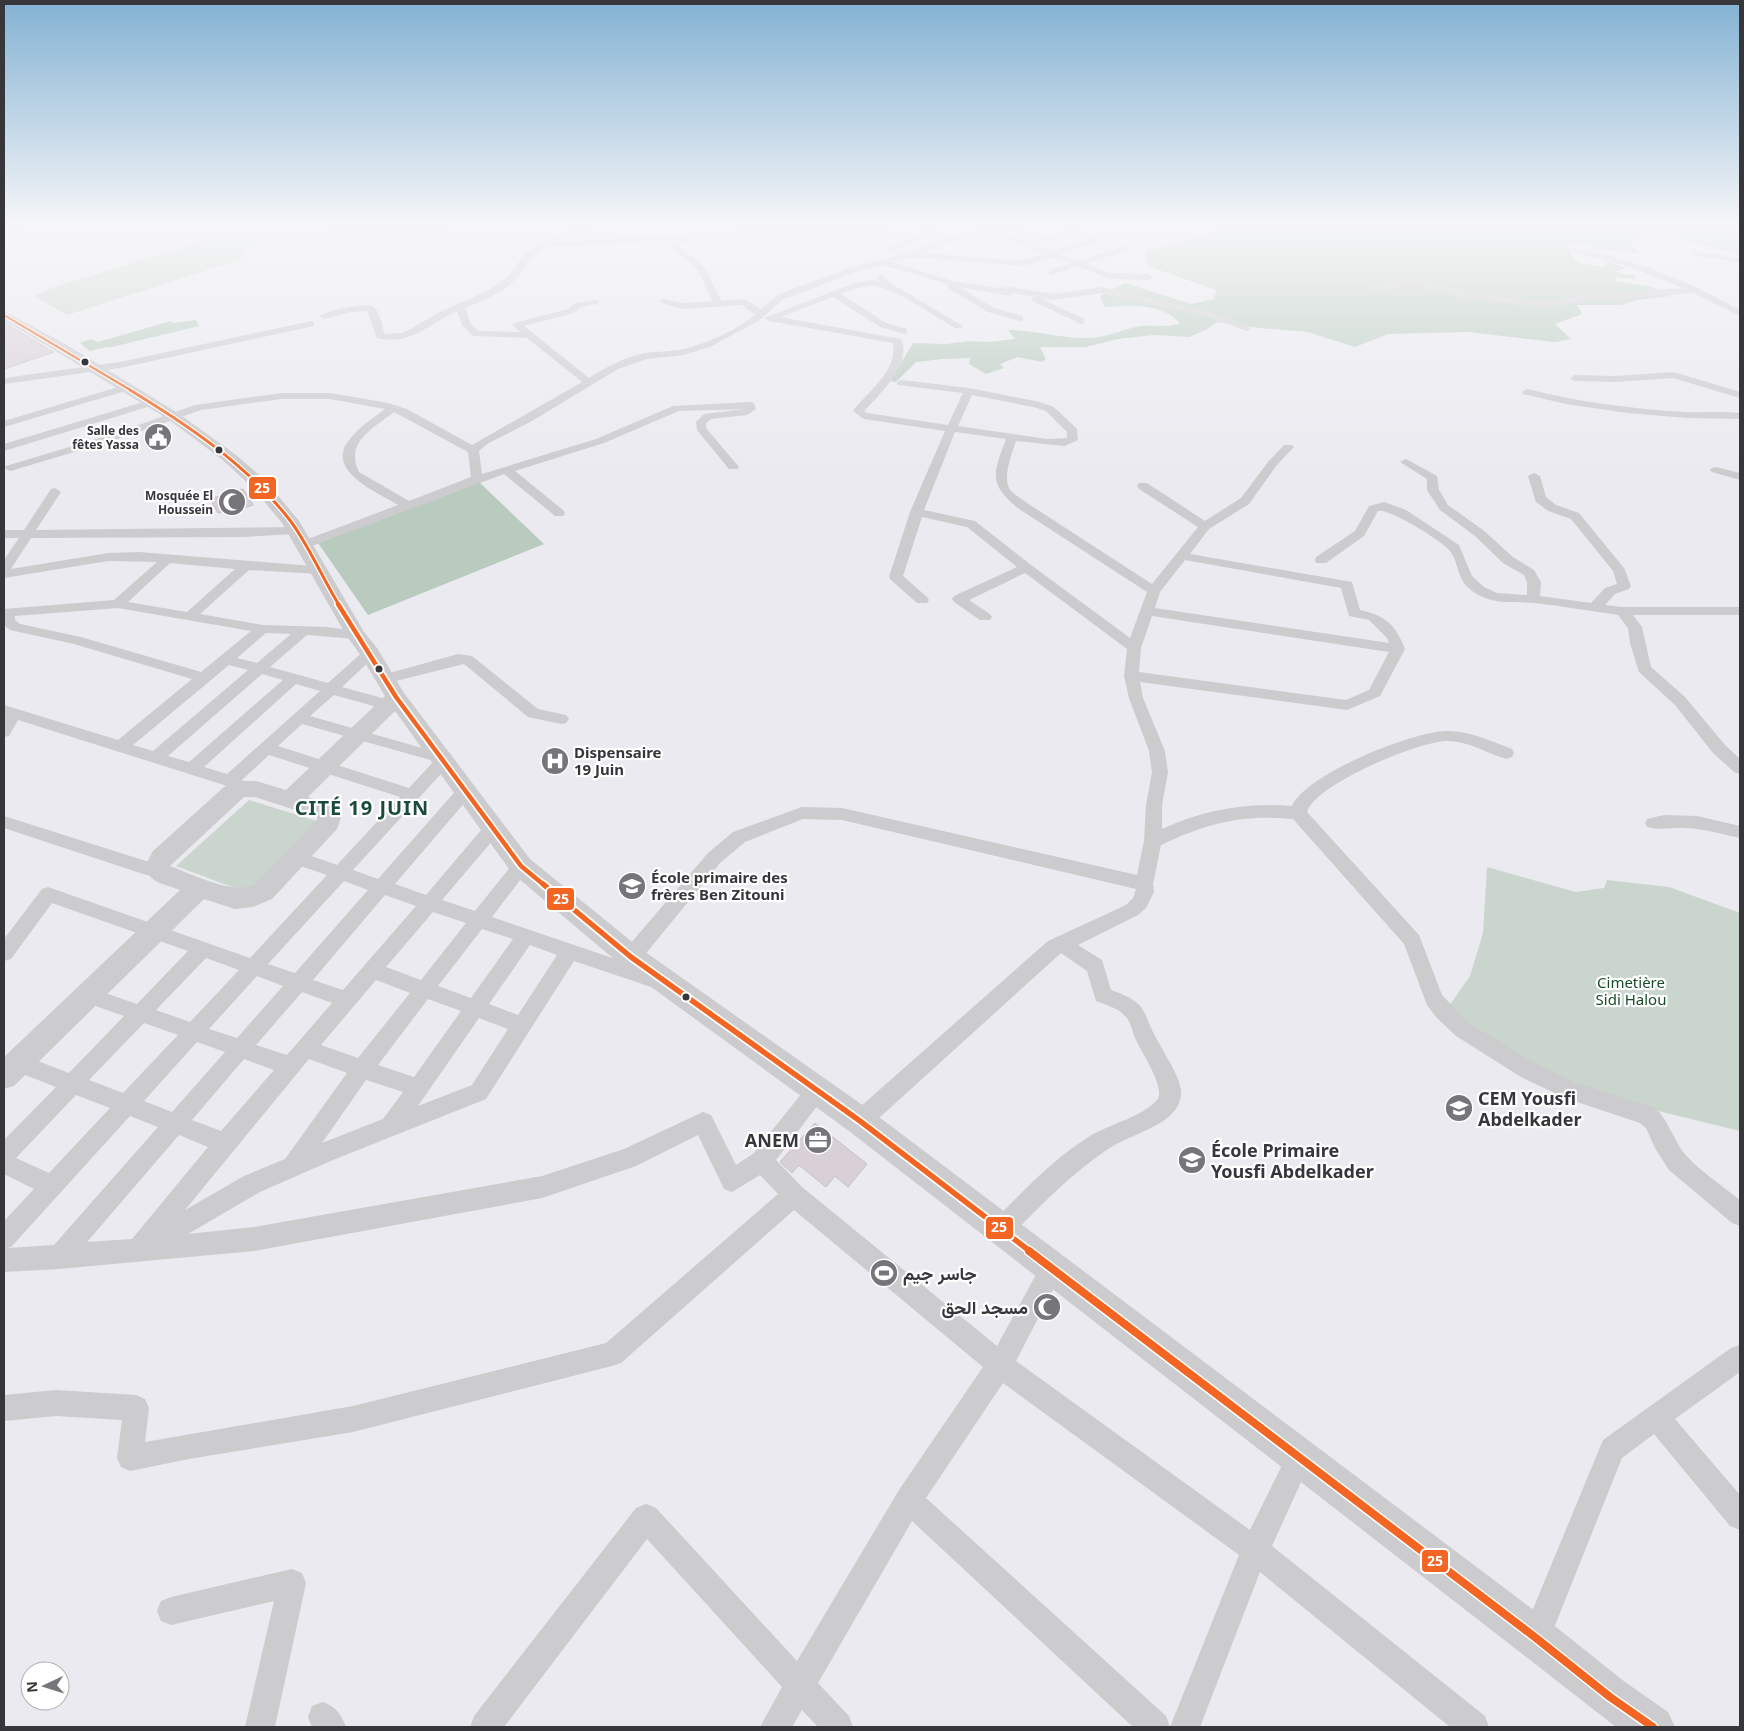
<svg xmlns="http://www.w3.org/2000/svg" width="1744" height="1731" font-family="'Noto Sans',Vazirmatn,sans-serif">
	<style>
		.green { fill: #c9d5cd }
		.forest { fill: #b9cbbe }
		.building { fill: #d8d0d6; stroke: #c3c0c4 }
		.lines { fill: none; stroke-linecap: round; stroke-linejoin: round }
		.street { fill: #cccbcd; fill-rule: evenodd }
		.secondary { fill: #cccbcd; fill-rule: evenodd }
		.bus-1-far4-casing { stroke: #fff; stroke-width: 4.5 }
		.bus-1-far3-casing { stroke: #fff; stroke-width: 5.5 }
		.bus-1-far2-casing { stroke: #fff; stroke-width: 8 }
		.bus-1-far1-casing { stroke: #fff; stroke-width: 9 }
		.bus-1-casing { stroke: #fff; stroke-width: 11 }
		.bus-1-far4 { stroke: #f26522; stroke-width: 2.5 }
		.bus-1-far3 { stroke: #f26522; stroke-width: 3 }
		.bus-1-far2 { stroke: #f26522; stroke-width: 4.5 }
		.bus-1-far1 { stroke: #f26522; stroke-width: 5.5 }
		.bus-1 { stroke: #f26522; stroke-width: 8 }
		.bus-dot { fill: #37363a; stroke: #fff; stroke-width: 2 }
		.labels { text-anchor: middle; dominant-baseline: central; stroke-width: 4.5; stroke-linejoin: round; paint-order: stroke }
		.far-poi-label { font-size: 12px; font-weight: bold; fill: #37363a; stroke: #fff; text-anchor: end }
		.poi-label { font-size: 15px; font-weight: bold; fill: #37363a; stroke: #fff; text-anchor: start }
		.park-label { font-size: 15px; fill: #174c26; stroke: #fff }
		.near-poi-label { font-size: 18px; font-weight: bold; fill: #37363a; stroke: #fff; text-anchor: start }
		.district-label { font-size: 20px; font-weight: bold; letter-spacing: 1px; fill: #1b4b3a; stroke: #fff }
		.line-badge { stroke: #fff; stroke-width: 2 }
		.badge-label { font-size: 14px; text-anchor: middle; font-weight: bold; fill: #fff }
	</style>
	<rect width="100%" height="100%" fill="#ebeaf0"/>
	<path class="green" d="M337 227H452C423 236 361 238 331 231Z
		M260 238 239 260 67 315 34 296 54 287 207 240Z
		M249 800 320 822 248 893 176 866Z
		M1487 867 1576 892 1604 888 1607 880 1669 887 1740 913V1131L1646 1108 1581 1087 1534 1068 1447 1009 1470 976 1483 933Z"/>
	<path class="forest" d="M1233 227H1740V254L1642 230 1637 232 1648 236 1633 240 1631 245 1639 252 1633 253 1616 250H1596L1587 244 1569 245 1571 254 1578 263 1604 267 1608 262 1626 268 1615 271 1621 274 1635 275V279L1616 277V281L1652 287 1671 296 1639 300 1621 305H1577L1582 314 1555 324 1571 339 1555 342 1468 332 1388 334 1355 347 1308 332 1260 328 1217 322 1206 330 1189 337 1154 335 1118 339 1086 347H1040L1046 359 1042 362 1018 357 1000 364 1004 368 986 374 969 364 970 358 943 359 916 362 896 382 890 381 913 343 947 344 969 341 989 342 1015 339 1008 330C1036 330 1062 339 1089 338 1107 338 1125 328 1142 326 1157 324 1166 329 1180 323 1160 302 1131 306 1105 307L1100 296 1125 283 1191 304 1214 299 1216 290 1148 266 1146 251Z
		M196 320 199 326 112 347H106L90 351 80 343 91 339 98 342 171 321 173 323Z
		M479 482 544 544 368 615 318 543Z"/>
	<path class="building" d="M4 322 48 349 54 352 4 369Z
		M243 489 253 505 236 511 234 508 218 513 210 499Z
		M815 1123 867 1164 848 1187 835 1176 826 1187 799 1165 792 1173 780 1162Z"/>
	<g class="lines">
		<path class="street" d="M582 227H595L556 242 770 230 886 231 890 233 886 235 770 234 692 239 678 245C683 253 694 256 700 263 711 274 713 288 722 301L745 299 761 309 776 296 792 289 850 268 907 253 947 237 1007 227H1023L1022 229 1000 233 1027 241 1077 228 1081 230 1080 232 1035 244 1052 251 1094 237H1100V241L1060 254 1078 261 1124 246 1128 248 1127 250 1086 264 1111 273 1149 274 1153 277 1149 280 1110 279 1077 266 1052 275 1049 274V270L1070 263 1052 257 1024 266 913 257 892 262 953 281 998 288 1010 287 1053 294 1102 287 1214 313 1252 328 1247 331 1208 317 1102 293 1053 300 1040 298 1084 319V323L1081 324 1033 301 1031 299 1034 297 1013 293 1009 296 959 287 994 308 1023 316V320L1020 321 988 312 948 288V284L882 265 856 272 782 300 760 320 710 347 683 355 647 359 618 369 532 421 487 444 479 451 482 474 596 439 673 406 750 402 754 403 756 409 747 415 711 419 706 423V428L739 467 737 469H729L697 430 696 422 704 414 745 409 679 411 604 443 515 471 563 510 565 513 563 516H555L504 474 304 549 300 548 298 545 300 542 398 505C377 492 323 470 350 439 359 427 373 418 385 409L330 399H282L201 410 124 437 14 470 10 471 4 468 6 466 116 433 195 405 282 393H330L388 403 407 409 472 445 582 382 527 338 473 336 462 325 457 311C428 324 411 346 377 338L367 311 351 312 324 319 319 316C326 311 368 301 374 307 380 313 383 326 384 334L403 333 440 312 489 290 508 277 523 256 531 249 555 236ZM990 234 1044 254 1023 260H1005L922 253 952 241ZM678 240 669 244C676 254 685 257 694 266 704 276 705 290 713 301L683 303 661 299V303L683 309 743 305 749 311 756 314C737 330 708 343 684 349 671 352 658 351 645 353 625 357 606 367 589 378L524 326 574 313 581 307 598 304V300L575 303 568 309 514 323 512 325 520 332 479 331 471 324 465 308C482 301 500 294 513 282 526 270 529 257 545 247ZM394 412 468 452 471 477 409 501 359 472C344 442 374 428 394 412Z
			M921 227H929V234L913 244 891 250 887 248 907 240 922 231Z
			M1572 248 1607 255 1650 268 1698 288 1740 310V316L1693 293 1589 301 1547 307 1474 300 1415 285 1380 289 1373 293 1369 290 1378 284 1415 279 1474 294 1547 301 1589 295 1683 288 1630 267 1572 252Z
			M1693 251 1740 259V263L1693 255Z
			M881 274 892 284 963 326 961 328H955C935 317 892 285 871 286 860 286 850 291 841 294L886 323 907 329V333L904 334 880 327 833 297 780 317 901 339C913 363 879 395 864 411L867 413 948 425 963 393 898 385 897 383 898 381 902 380 969 388 1040 402 1054 407 1077 429 1078 440 1065 446 1016 441C1012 454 1003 474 1009 488 1012 494 1022 499 1027 503L1152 584 1198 527 1139 489 1137 486 1139 483H1147L1205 521 1241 498 1268 462 1284 445H1292L1294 447 1292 449 1276 466 1249 504 1209 529 1190 554 1352 582 1360 610C1385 615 1396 625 1405 649L1380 696 1347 710 1140 682 1143 698 1165 751 1168 772 1162 805V829C1203 810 1247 802 1292 806 1306 774 1411 732 1446 731 1468 730 1491 741 1512 749L1514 753 1512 757 1506 759C1487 753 1468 741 1447 741 1419 741 1314 785 1307 812L1419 935 1442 995 1470 1024 1535 1063 1576 1083 1655 1108C1668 1119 1673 1139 1684 1153 1696 1168 1725 1188 1740 1200V1226L1732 1223 1669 1170 1655 1148 1646 1128 1640 1123 1565 1098 1521 1077 1456 1036 1436 1017 1427 1005 1404 944 1293 819C1242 814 1207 823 1161 845L1153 884 1154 892 1146 908 1138 915 1078 945 1102 960 1111 990C1151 1004 1140 1011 1159 1043 1165 1055 1183 1081 1181 1095 1179 1113 1163 1122 1149 1129 1134 1136 1118 1142 1105 1151 1069 1176 1039 1207 1009 1238L1001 1241 993 1238 990 1230 993 1222C1023 1191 1053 1159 1090 1136 1110 1124 1142 1117 1157 1100 1167 1089 1140 1050 1135 1038 1132 1031 1131 1022 1126 1017 1119 1008 1106 1005 1096 1001L1087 971 1061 953 868 1128 860 1131 852 1128 849 1121 852 1114 1048 941 1126 905 1133 898 1136 889 842 820 803 819 745 842 720 863 638 963 632 964 661 974 664 980 661 986 654 988 574 961 486 1099 333 1160 260 1192 188 1234 254 1227 542 1176 624 1149 703 1112 711 1115 736 1165 754 1153 810 1083 817 1080 824 1083 827 1090 824 1097 776 1160 802 1187 997 1346 1044 1260 1052 1256 1060 1260 1064 1268 1060 1276 1016 1361 1250 1530 1290 1449 1299 1445 1308 1449 1312 1458 1272 1546 1485 1716 1489 1727H1450L1260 1572 1200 1727H1133L912 1521 818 1683 849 1716 853 1727H818L802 1710 792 1727H760L782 1687 647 1539 504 1727H470L474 1716 636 1508 646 1504 656 1508 797 1661 899 1490 983 1367 794 1210 621 1363 612 1366 353 1432 189 1459 130 1471 121 1467 117 1458 122 1420 56 1416 4 1421V1395L56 1390 136 1395 145 1399 149 1408 145 1442 353 1406 606 1343 778 1194 760 1175 732 1192 724 1189 698 1135 636 1166 542 1198 254 1251 59 1269 4 1272V1221L34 1189 4 1174V1140L56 1087 10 1069 7 1062 10 1055 17 1053 69 1073 124 1016 81 1001 78 995 81 989 88 987 137 1004 188 951 52 903 11 959 4 961V939L42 889 48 887 250 958 327 875 291 863 288 858 291 853 297 851 337 865 400 797 269 755 242 780 250 789 248 793 242 795 224 785 18 720 9 736 4 737V705L118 740 192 679 74 644 10 630 4 625V609L114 600 157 562 108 561 4 578V560L19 538H4V530H24L51 489 55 488 61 492 36 530 299 527 301 530 299 533 295 534 242 537 31 538 11 569 108 553 139 552 324 567 326 570 319 574 249 570 200 614 263 625 327 627 361 632 363 635 361 638 356 639 307 635 270 667 328 683 365 650H375L377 653 375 656 342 687 393 701 396 705 393 709 388 710 334 695 310 716 450 756 452 760 450 764 353 870 378 879 460 786 466 784 472 786 474 790 472 794 395 884 426 895 487 823 493 822 499 823 501 828 499 833 442 900 475 911 515 861 521 859 527 861 530 866 527 871 492 917 624 962 622 957 624 951 708 853 733 832 802 807 842 808 1137 875 1144 841 1146 805 1152 772 1149 751 1129 698 1124 676 1127 649 1025 573 969 600 990 614 992 617 990 620H980L954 602 952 599 954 596 1017 567 967 527 922 517 903 576 927 597 929 600 927 603H917L891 580 889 577 910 512 945 431 864 419 853 411C868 391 898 371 893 343L769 321 764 318 854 283 872 280 881 282 877 277ZM972 395 1033 407 1046 411 1067 432V438L1047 439 958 426ZM955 432 1006 439C993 474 988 484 1019 509L1147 592 1130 638 1031 565 975 521 924 510ZM1185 560 1341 588 1349 616 1369 620 1387 638 1389 643 1155 608 1160 592ZM170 563 235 569 187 612 128 602ZM118 608 251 631 201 672 81 637 20 624 15 620V616ZM1152 616 1389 652 1369 690 1346 700 1139 672 1141 648ZM266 633 291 634 257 663 237 658ZM229 665 248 670 153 751 133 745ZM262 674 283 680 189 762 168 756ZM296 684 320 691 227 774 204 767ZM302 724 434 761 409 788 278 746ZM344 881 368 890 295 973 268 964ZM385 895 416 906 343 990 313 980ZM433 912 466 923 421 980 386 967ZM482 929 513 939 471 998 438 986ZM530 945 557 955 518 1015 489 1004ZM206 958 239 970 190 1022 156 1010ZM257 976 283 986 237 1038 209 1029ZM376 980 410 993 358 1058 321 1045ZM302 992 332 1003 287 1055 256 1045ZM428 999 461 1011 414 1077 378 1065ZM479 1018 508 1029 472 1085 418 1106ZM144 1023 178 1035 123 1093 89 1080ZM197 1042 225 1052 172 1112 144 1101ZM244 1059 274 1070 221 1131 192 1120ZM309 1059 347 1073 285 1159 244 1176 185 1210ZM366 1080 403 1092 383 1119 322 1143ZM76 1095 110 1108 49 1173 16 1158ZM130 1116 158 1127 54 1245 8 1248 12 1246ZM179 1135 208 1147 132 1239 87 1242ZM1003 1383 1239 1555 1170 1727 1166 1716 926 1498Z
			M311 321 314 322V326L120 368 4 384V378L120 362Z
			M1674 372 1740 392V398L1673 378 1615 382 1575 381 1570 378 1575 375 1615 376Z
			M125 385 130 388 129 390 4 427V421Z
			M1527 389C1579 402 1632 409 1686 412 1704 413 1722 411 1740 413V419L1687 418 1627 413 1566 404 1523 394 1522 392Z
			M150 400 155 403 154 405 4 451V444Z
			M1406 459 1437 476 1439 490 1448 505 1483 530 1513 557 1534 570 1541 582 1540 596 1591 603 1605 588 1617 584 1613 571 1571 519 1548 511 1536 502 1528 476 1534 473 1540 476 1546 497 1556 505 1579 513 1624 568 1631 586 1629 589 1615 594 1605 605 1622 607H1740V615H1633L1642 627 1651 667 1685 697 1725 745 1740 759V774L1734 772 1713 753 1675 705 1639 672 1630 643 1628 628 1618 615C1590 611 1562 606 1534 603 1514 601 1493 605 1475 593 1455 580 1460 564 1450 551 1442 541 1389 508 1378 511L1364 536 1326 563H1316L1315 560 1316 557 1355 531 1369 506 1384 502 1406 510 1459 545 1472 576 1484 587 1497 593 1527 595V582L1524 575 1503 563 1475 536 1440 510 1427 490V479L1400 462Z
			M1716 467 1740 473V480L1712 472 1710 470 1712 468Z
			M458 654 472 656 538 709 566 715 569 719 566 723 561 724 528 717 464 664 384 684 379 682 377 679 379 676Z
			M1664 815 1697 816 1740 826V838C1722 834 1705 829 1686 828 1674 827 1659 831 1647 827L1645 823 1647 819Z
			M4 816 149 862 157 861 163 863 166 868 163 873C156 875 150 876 143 874L4 828Z
			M1740 1345V1372L1675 1419 1740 1495V1530L1730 1526 1654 1434 1622 1458 1546 1648 1536 1653 1526 1648 1521 1638 1603 1440 1731 1348Z
			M292 1569 302 1573 306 1583 275 1727H245L274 1601 171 1625 161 1621 157 1611 161 1601 171 1597Z
			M323 1702C336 1707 341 1714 346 1727H312L308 1717 312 1706Z"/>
		<path class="secondary" d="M4 227H23L21 229 4 234Z
			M4 311 67 345 178 413 236 455 266 481 299 521 364 632 377 648 404 693 530 859 641 949 871 1111 1551 1623 1625 1682 1668 1712 1675 1727H1616L1521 1653 849 1131 621 965 512 873 395 711 308 797 333 805 341 817 337 829 272 899 253 907 235 909 204 899 14 1086 4 1089V1057L180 890C164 884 153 884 144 868L153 851 224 787 242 781H256L286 790 385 696 361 656 346 635 282 523 254 489 224 461 168 419 4 320ZM244 797H255L317 817V820L254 885C233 895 192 874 170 866Z"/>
		<defs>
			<path id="bus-1-far4" d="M4 315 132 391"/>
			<path id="bus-1-far3" d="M130 390C189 426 246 464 289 519 307 542 323 579 339 605"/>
			<path id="bus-1-far2" d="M338 604 396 697 521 866 544 885"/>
			<path id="bus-1-far1" d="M543 884 631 957 860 1121 1031 1252"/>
			<path id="bus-1" d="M1029 1251 1536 1638 1610 1697 1653 1727"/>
		</defs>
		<use href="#bus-1-far4" class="bus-1-far4-casing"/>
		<use href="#bus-1-far3" class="bus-1-far3-casing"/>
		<use href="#bus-1-far2" class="bus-1-far2-casing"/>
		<use href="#bus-1-far1" class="bus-1-far1-casing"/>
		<use href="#bus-1" class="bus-1-casing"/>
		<use href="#bus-1-far4" class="bus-1-far4"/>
		<use href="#bus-1-far3" class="bus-1-far3"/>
		<use href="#bus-1-far2" class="bus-1-far2"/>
		<use href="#bus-1-far1" class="bus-1-far1"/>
		<use href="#bus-1" class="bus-1"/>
	</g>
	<linearGradient id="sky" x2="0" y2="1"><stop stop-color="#83b2d3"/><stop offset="0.48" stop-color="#f6f6f8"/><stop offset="1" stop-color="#f6f6f8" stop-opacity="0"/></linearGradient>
	<rect width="1744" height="469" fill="url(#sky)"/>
	<defs>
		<symbol id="civic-disc" viewBox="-11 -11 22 22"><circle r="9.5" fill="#76757a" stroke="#fff"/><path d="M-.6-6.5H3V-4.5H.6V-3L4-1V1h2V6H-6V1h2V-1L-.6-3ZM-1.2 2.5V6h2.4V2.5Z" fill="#fff"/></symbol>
		<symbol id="mosque-disc" viewBox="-11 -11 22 22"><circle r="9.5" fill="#76757a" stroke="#fff"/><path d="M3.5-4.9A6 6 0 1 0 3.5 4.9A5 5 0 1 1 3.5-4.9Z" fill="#fff"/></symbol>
		<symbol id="hospital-disc" viewBox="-11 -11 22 22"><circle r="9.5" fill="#76757a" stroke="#fff"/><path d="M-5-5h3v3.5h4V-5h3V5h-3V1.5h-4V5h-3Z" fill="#fff"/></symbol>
		<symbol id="school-disc" viewBox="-11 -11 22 22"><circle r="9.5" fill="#76757a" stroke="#fff"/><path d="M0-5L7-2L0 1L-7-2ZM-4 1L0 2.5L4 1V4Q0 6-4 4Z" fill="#fff"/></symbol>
		<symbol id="office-disc" viewBox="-11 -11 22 22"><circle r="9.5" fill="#76757a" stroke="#fff"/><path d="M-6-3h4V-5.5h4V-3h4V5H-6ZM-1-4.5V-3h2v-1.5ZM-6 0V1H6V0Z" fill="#fff"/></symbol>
		<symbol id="stadium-disc" viewBox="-11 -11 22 22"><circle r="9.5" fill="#76757a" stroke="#fff"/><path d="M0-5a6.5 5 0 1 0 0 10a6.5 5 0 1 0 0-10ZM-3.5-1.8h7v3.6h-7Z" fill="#fff"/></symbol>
	</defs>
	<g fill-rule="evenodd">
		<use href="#civic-disc" x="142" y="421" width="32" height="32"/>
		<use href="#mosque-disc" x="216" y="486" width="32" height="32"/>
		<use href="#hospital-disc" x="539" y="745" width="32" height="32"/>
		<use href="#school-disc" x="616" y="870" width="32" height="32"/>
		<use href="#school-disc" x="1443" y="1092" width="32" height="32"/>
		<use href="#office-disc" x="802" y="1124" width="32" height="32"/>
		<use href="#school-disc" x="1176" y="1144" width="32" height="32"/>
		<use href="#stadium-disc" x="868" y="1257" width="32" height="32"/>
		<use href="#mosque-disc" x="1031" y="1291" width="32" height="32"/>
	</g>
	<g class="bus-dot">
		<circle cx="85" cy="362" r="4.5"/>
		<circle cx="219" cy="450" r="4.5"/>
		<circle cx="379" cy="669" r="4.5"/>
		<circle cx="686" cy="997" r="4.5"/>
	</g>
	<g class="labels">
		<g class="far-poi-label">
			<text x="139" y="430">Salle des<tspan x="139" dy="14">fêtes Yassa</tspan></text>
			<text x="213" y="495">Mosquée El<tspan x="213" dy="14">Houssein</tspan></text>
		</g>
		<g class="poi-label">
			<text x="574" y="752">Dispensaire<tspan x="574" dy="17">19 Juin</tspan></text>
			<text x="651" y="877">École primaire des<tspan x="651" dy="17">frères Ben Zitouni</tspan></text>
		</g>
		<g class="park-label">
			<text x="1631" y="982">Cimetière<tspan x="1631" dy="17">Sidi Halou</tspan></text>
		</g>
		<g class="near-poi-label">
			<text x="1478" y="1098">CEM Yousfi<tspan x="1478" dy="21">Abdelkader</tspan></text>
			<text x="799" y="1140" text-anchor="end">ANEM</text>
			<text x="1211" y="1150">École Primaire<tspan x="1211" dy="21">Yousfi Abdelkader</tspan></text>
			<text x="903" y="1273">جاسر جيم</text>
			<text x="1028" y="1307" text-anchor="end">مسجد الحق</text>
		</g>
		<g class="district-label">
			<text x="362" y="807">CITÉ 19 JUIN</text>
		</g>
	</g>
	<g class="line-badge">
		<rect x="248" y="476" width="29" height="24" rx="5" fill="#f26522"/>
		<rect x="546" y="887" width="29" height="24" rx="5" fill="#f26522"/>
		<rect x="985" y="1216" width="29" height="24" rx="5" fill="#f26522"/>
		<rect x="1421" y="1549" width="28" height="24" rx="5" fill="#f26522"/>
	</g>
	<g class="badge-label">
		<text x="262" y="493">25</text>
		<text x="561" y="904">25</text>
		<text x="999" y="1232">25</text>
		<text x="1435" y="1566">25</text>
	</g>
	<rect width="1744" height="1731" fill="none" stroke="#37363a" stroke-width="10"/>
	<g transform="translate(45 1686) rotate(266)"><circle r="24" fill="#ffffff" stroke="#afafb0"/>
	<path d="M0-4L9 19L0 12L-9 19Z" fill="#76757a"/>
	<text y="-8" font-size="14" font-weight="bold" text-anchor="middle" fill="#37363a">N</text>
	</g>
</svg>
